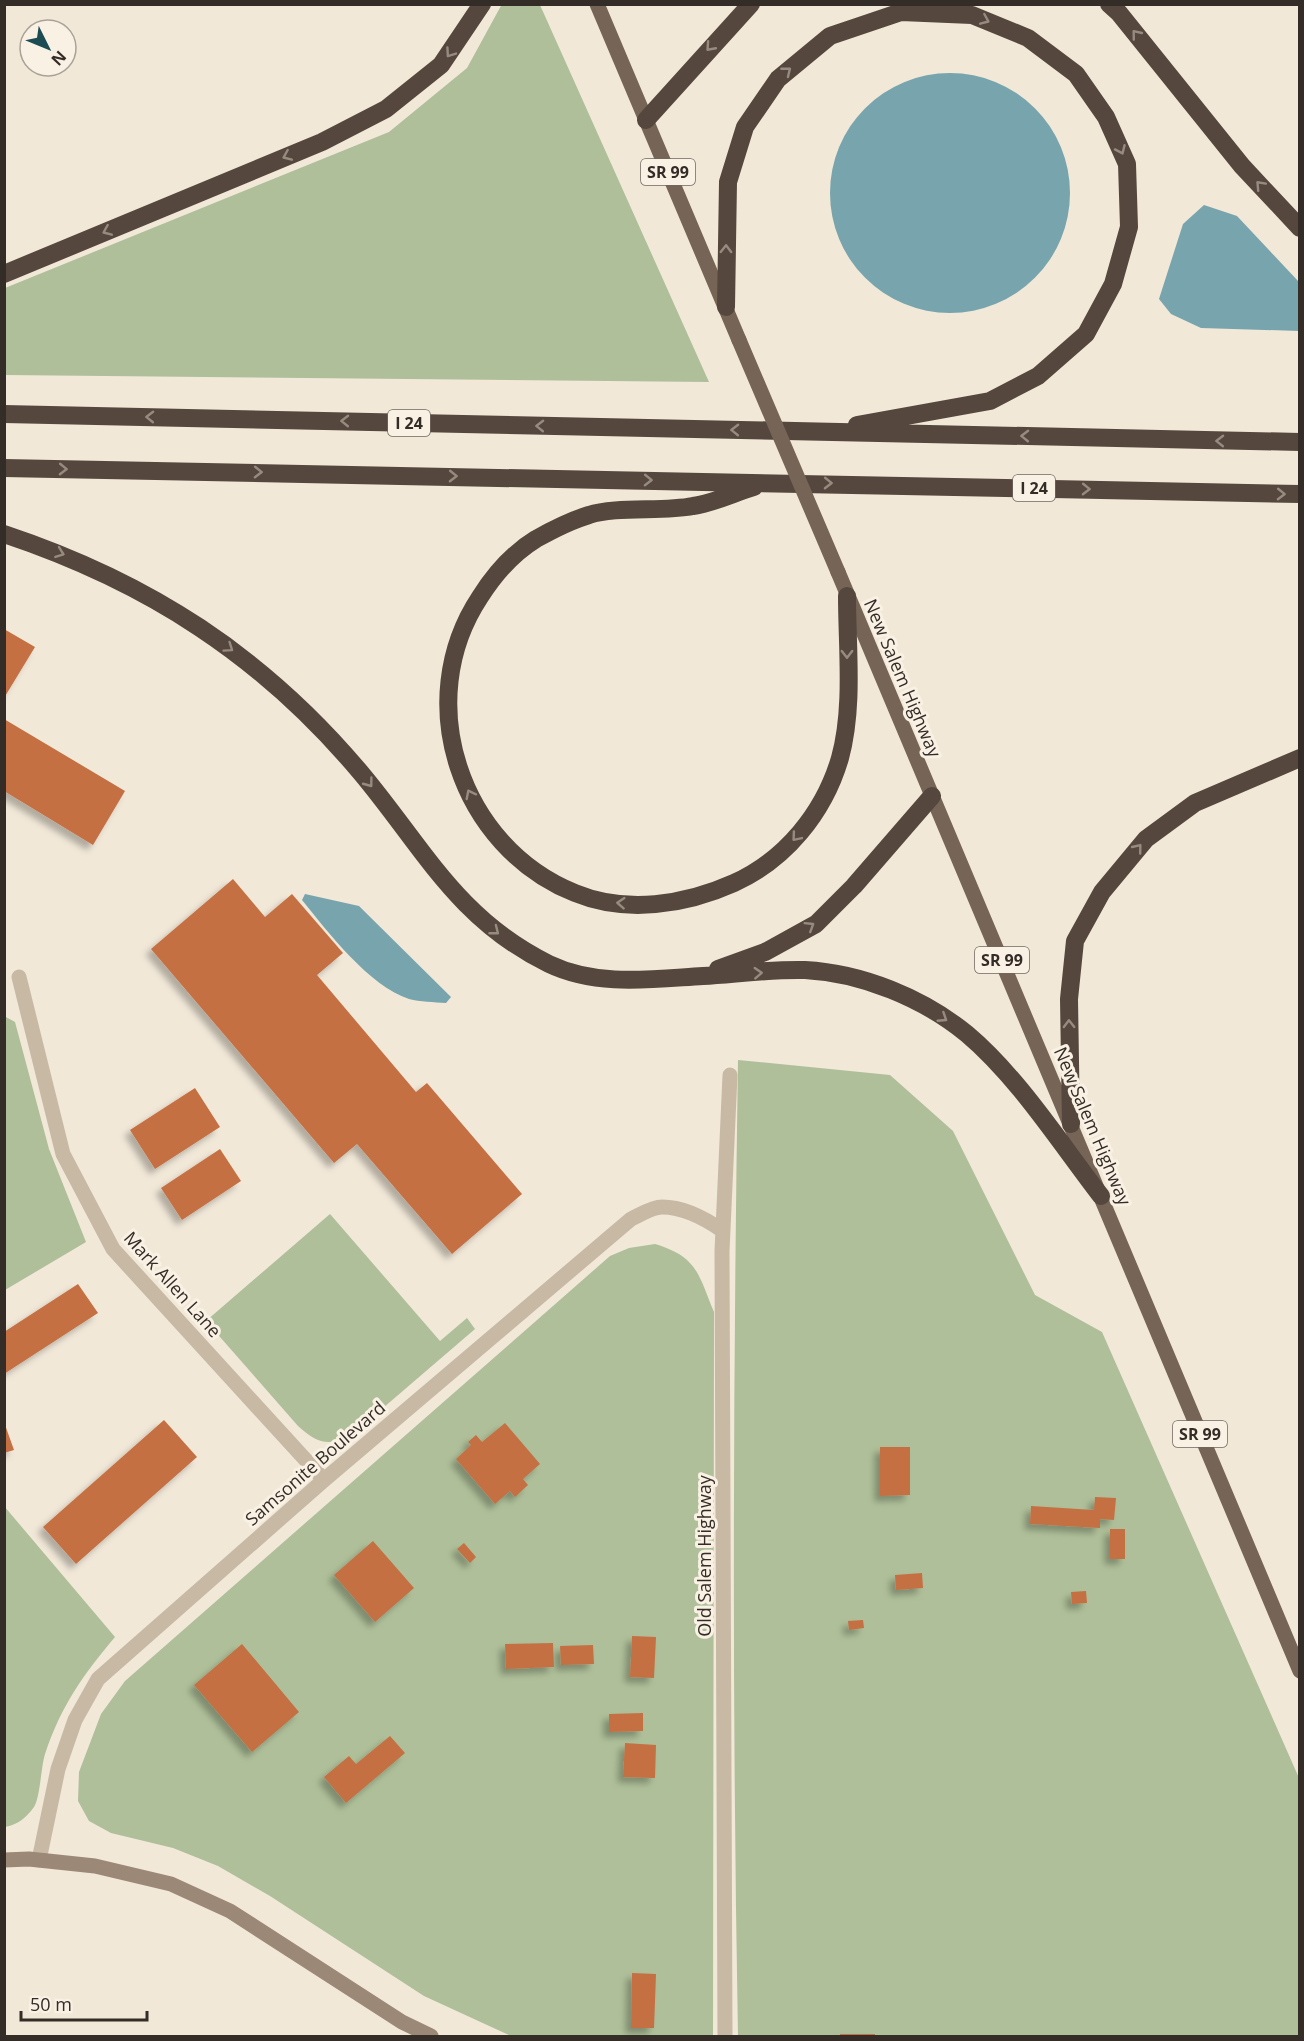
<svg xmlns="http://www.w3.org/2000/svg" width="1304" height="2041" font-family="'Open Sans',sans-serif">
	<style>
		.green { fill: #aebf99 }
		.water { fill: #78a5ad }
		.building { fill: #c47043; filter: url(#shadow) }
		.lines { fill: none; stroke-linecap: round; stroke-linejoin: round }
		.minor { stroke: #c8b9a5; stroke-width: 15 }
		.secondary { stroke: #9c8876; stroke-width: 15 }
		.primary { stroke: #766557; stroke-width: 15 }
		.motorway { stroke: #55473d; stroke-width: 18 }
		.primary-bridge { stroke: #766557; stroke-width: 15 }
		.oneway { stroke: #978b80 }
		.labels { text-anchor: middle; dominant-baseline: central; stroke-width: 6; stroke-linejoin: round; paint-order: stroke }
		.shield { fill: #f9f1e4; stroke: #6f675f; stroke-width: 1.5 }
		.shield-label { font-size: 16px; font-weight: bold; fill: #342c26 }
		.street-label { font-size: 18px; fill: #342c26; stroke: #f9f1e4 }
	</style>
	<defs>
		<filter id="shadow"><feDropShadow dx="-5.5" dy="5.5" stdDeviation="3" flood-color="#0004"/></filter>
	</defs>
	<rect width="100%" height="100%" fill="#f1e8d8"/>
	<path class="green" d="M502 4 540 5 709 382 5 375V288L389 132 467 68Z
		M4 1016 15 1022 49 1149 86 1242 5 1290Z
		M738 1060 890 1075 953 1131 1035 1295 1102 1332 1299 1778V2036H738C732 1711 733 1385 738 1060Z
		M330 1214 440 1341 467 1318 475 1329 348 1438C325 1446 316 1442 298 1426L206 1321Z
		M655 1244C698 1257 698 1274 714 1312L713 2036H511L424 1996 270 1896 218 1866 173 1848 111 1833 89 1821 78 1801 79 1772 101 1714 125 1681 610 1256 629 1248Z
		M4 1506 115 1637C83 1675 61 1706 45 1754 41 1767 40 1798 34 1807 26 1818 17 1825 5 1827Z"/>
	<path class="water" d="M830 193a120 120 0 1 1 240 0a120 120 0 1 1-240 0Z
		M1204 205 1237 216 1299 282V331L1201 328 1171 314 1159 299 1183 224Z
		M305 894 359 906 451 997 446 1003C434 1002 420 1002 409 999 369 986 327 931 302 900Z"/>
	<path class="building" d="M4 629 35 647 4 698Z
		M4 719 125 791 93 845 4 791Z
		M233 879 265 917 292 894 343 953 317 975 416 1092 427 1083 522 1194 452 1254 357 1144 334 1163 151 949Z
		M195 1088 220 1127 155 1169 130 1130Z
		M220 1149 241 1181 182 1220 161 1188Z
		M78 1284 98 1313 4 1374V1332Z
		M164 1420 197 1457 76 1564 43 1527Z
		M4 1422 14 1450 4 1453Z
		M505 1423 540 1464 523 1479 528 1485 515 1497 510 1491 495 1504 456 1459 471 1445 468 1442 476 1435 482 1442Z
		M880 1447H910V1495L880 1496Z
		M1095 1497 1116 1498 1114 1520 1100 1519V1528L1030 1524 1031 1506 1094 1510Z
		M1110 1529H1125V1559H1110Z
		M373 1541 414 1588 375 1622 334 1575Z
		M464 1543 476 1557 470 1563 457 1549Z
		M922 1573 923 1588 896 1590 895 1575Z
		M1086 1591 1087 1603 1072 1604 1071 1592Z
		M863 1620 864 1628 849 1630 848 1621Z
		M632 1636 656 1637 654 1678 630 1677Z
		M553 1643 554 1667 506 1669 505 1644Z
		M242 1644 299 1712 252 1752 194 1685Z
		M593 1645 594 1664 561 1665 560 1646Z
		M643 1713V1731L609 1732V1714Z
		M390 1736 405 1753 346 1803 324 1777 349 1756 356 1764Z
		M625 1743 656 1745 655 1778 623 1777Z
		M632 1973 656 1974 654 2028H631Z
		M840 2034H875V2036H840Z"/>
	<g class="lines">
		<path class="minor" d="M19 977 63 1154 113 1249 324 1480
			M39 1860 58 1769 75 1720 98 1679 324 1480 631 1219C640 1215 652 1207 662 1207 683 1207 706 1219 723 1231
			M725 2036 722 1251 730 1075"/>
		<path class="secondary" d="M4 1860 29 1859 95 1866 171 1884 230 1911 402 2022 431 2036"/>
		<path class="primary" d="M597 4 739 340
			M838 572 1300 1671"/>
		<path class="motorway" d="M1109 4 1119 13 1242 166 1300 228
			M646 120 751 4
			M4 274 322 142 386 109 441 65 482 4
			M726 307 728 182 745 127 778 79 830 36 901 12 972 15 1028 38 1076 74 1106 117 1127 164 1129 227 1113 284 1086 334 1038 376 990 401 857 425
			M4 414 1300 442
			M4 468 1300 494
			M754 487C734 493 714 503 693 506 663 512 616 506 589 515 572 520 552 530 536 539 513 553 494 575 480 597 411 701 460 847 575 893 626 914 685 905 734 883 785 860 824 813 840 758 854 707 847 648 847 596
			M4 534C148 582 263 656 361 773 423 847 457 919 549 964 597 987 652 979 703 976 736 974 772 969 805 970 862 973 923 998 967 1034 1018 1077 1060 1143 1101 1196
			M718 969 765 952 816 924 854 886 932 796
			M1071 1124 1069 999 1075 941 1102 892 1146 839 1195 803 1300 758"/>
		<path class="primary-bridge" d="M739 340 838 572"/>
	</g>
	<defs><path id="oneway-chevron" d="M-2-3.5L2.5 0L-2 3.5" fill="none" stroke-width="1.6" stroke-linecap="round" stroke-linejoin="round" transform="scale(1.5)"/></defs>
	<g class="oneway">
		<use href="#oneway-chevron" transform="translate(985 20) rotate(23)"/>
		<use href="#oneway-chevron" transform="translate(1136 34) rotate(-129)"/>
		<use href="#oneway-chevron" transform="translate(710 47) rotate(132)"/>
		<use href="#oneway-chevron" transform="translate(450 53) rotate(125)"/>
		<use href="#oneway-chevron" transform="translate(787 71) rotate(-39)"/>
		<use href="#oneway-chevron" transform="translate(1121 150) rotate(66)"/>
		<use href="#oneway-chevron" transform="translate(287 156) rotate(157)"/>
		<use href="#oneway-chevron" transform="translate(1260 185) rotate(-133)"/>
		<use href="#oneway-chevron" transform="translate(107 231) rotate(157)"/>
		<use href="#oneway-chevron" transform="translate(726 249) rotate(-89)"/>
		<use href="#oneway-chevron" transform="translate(150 417) rotate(-179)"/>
		<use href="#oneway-chevron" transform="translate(345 421) rotate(-179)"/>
		<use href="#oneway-chevron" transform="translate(540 426) rotate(-179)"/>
		<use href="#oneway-chevron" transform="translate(735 430) rotate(-179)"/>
		<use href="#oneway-chevron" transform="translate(1025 436) rotate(-179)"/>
		<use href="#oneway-chevron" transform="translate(1220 441) rotate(-179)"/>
		<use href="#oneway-chevron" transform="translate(63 469) rotate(1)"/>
		<use href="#oneway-chevron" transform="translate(258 472) rotate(1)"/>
		<use href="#oneway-chevron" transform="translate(453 476) rotate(1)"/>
		<use href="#oneway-chevron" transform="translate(648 480) rotate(1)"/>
		<use href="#oneway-chevron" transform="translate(828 483) rotate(1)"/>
		<use href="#oneway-chevron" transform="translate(1086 489) rotate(1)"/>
		<use href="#oneway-chevron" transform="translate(1281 494) rotate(1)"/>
		<use href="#oneway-chevron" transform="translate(60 553) rotate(20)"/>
		<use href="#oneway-chevron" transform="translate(229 648) rotate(35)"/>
		<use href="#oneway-chevron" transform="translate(847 654) rotate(90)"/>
		<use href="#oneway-chevron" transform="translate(369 783) rotate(53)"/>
		<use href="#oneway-chevron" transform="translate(470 794) rotate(-117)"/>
		<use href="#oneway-chevron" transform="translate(796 837) rotate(130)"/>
		<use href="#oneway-chevron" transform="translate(1138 848) rotate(-51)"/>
		<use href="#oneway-chevron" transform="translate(621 903) rotate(-176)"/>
		<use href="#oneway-chevron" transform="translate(810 926) rotate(-32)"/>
		<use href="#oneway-chevron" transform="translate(495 931) rotate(38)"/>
		<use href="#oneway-chevron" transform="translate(758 973) rotate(-3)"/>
		<use href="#oneway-chevron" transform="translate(943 1018) rotate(33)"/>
		<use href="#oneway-chevron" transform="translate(1069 1024) rotate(-91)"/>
	</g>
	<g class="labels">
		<g class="shield">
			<rect x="641" y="159" width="54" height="26" rx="4.5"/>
			<rect x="388" y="410" width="42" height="26" rx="4.5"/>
			<rect x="1013" y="475" width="42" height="26" rx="4.5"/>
			<rect x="975" y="947" width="54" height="26" rx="4.5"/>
			<rect x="1173" y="1421" width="54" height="26" rx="4.5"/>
		</g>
		<g class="shield-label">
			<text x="668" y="172">SR 99</text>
			<text x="409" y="423">I 24</text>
			<text x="1034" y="488">I 24</text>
			<text x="1002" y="960">SR 99</text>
			<text x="1200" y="1434">SR 99</text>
		</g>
		<g class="street-label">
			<text transform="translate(903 678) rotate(67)">New Salem Highway</text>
			<text transform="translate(1093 1126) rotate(67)">New Salem Highway</text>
			<text transform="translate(173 1284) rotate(48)">Mark Allen Lane</text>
			<text transform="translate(315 1463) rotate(-41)">Samsonite Boulevard</text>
			<text transform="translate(704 1556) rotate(-90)">Old Salem Highway</text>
		</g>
	</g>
	<rect width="1304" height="2041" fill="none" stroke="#342c26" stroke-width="12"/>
	<g transform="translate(48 48) rotate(133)"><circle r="28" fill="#f9f1e4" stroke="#aaa298" stroke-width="1.5"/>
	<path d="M0-4.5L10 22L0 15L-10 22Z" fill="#1c4b54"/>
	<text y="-9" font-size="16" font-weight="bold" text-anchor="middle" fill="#342c26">N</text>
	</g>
	<path d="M21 2011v9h126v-9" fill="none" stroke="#342c26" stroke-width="3"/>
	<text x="30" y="2011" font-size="18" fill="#342c26" stroke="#f9f1e4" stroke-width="4.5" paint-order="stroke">50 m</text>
</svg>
